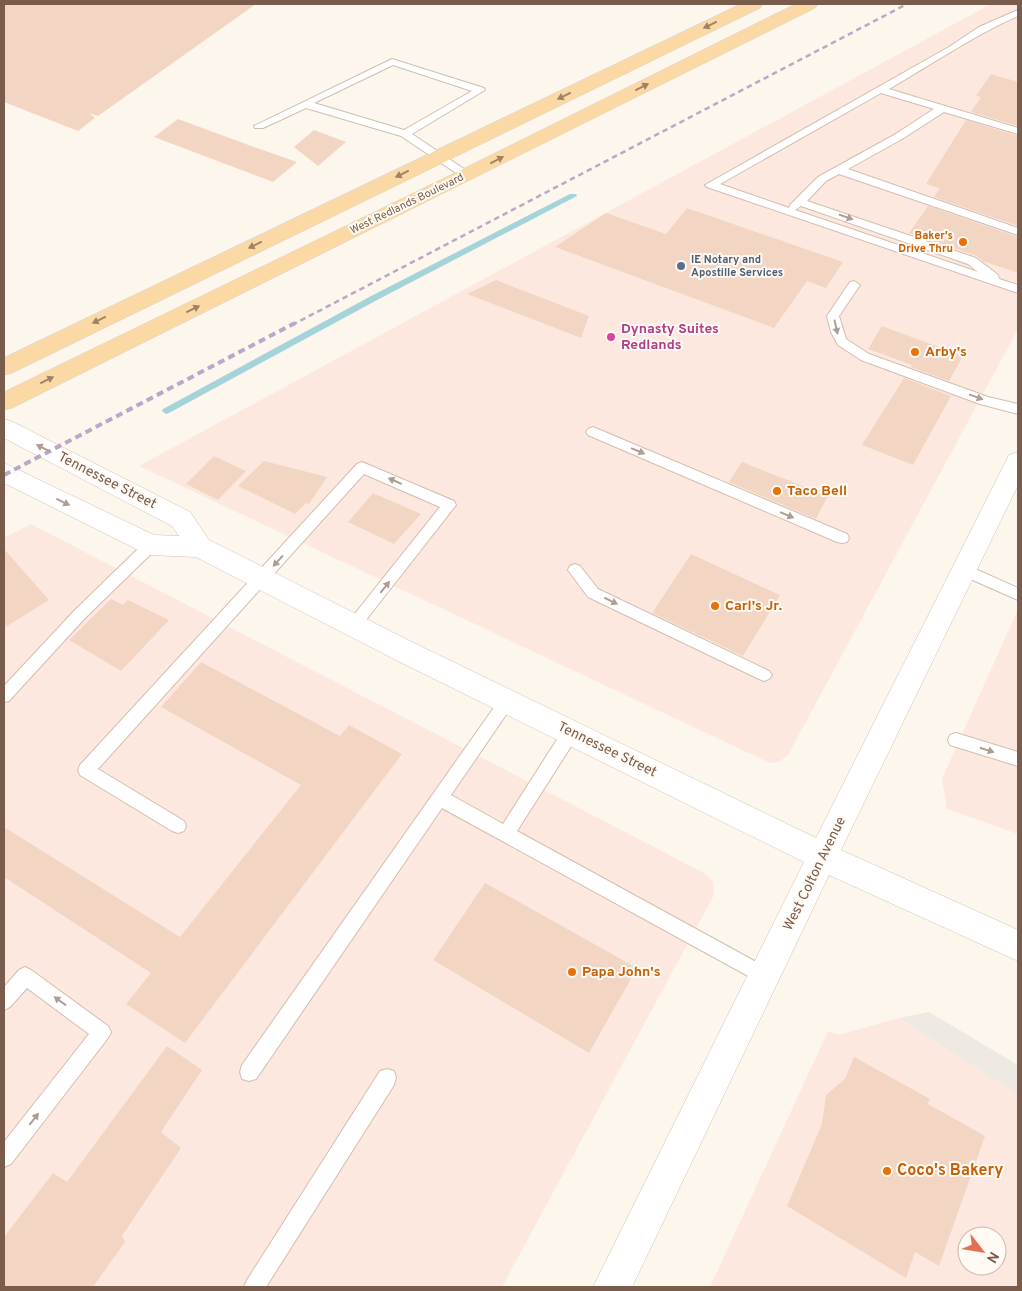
<svg xmlns="http://www.w3.org/2000/svg" width="1022" height="1291" font-family="Overpass,sans-serif">
	<style>
		.commercial { fill: #fde8e0; fill-rule: evenodd }
		.industrial { fill: #efe9e4 }
		.lines { fill: none; stroke-linecap: round; stroke-linejoin: round }
		.stream { fill: #a5d3da; fill-rule: evenodd }
		.building { fill: #f3d5c3 }
		.service-casing { stroke: #d1beb0; stroke-width: 2 }
		.secondary-casing { stroke: #d6c0b0; stroke-width: 1 }
		.primary-casing { stroke: #dad1cd; stroke-width: 1 }
		.service { fill: #fff; fill-rule: evenodd }
		.secondary { fill: #fff; fill-rule: evenodd }
		.primary { fill: #fbd9a5; fill-rule: evenodd }
		.rail-far1 { stroke: #b9a8c9; stroke-width: 2.5; stroke-dasharray: 5.5 4; stroke-linecap: butt }
		.rail { stroke: #b9a8c9; stroke-width: 4; stroke-dasharray: 7 4.5; stroke-linecap: butt }
		.oneway { fill: #a18267 }
		.oneway2 { fill: #af9d94 }
		.food-dot { fill: #e8710a; stroke: #fffaf3; stroke-width: 2 }
		.service-dot { fill: #5c6f8a; stroke: #fffaf3; stroke-width: 2 }
		.hotel-dot { fill: #d1479c; stroke: #fffaf3; stroke-width: 2 }
		.labels { text-anchor: middle; dominant-baseline: central; stroke-width: 4; stroke-linejoin: round; paint-order: stroke }
		.far-street-label { font-size: 11px; fill: #7a5c4d; stroke: #fffaf3 }
		.far-food-label { font-size: 11px; font-weight: bold; fill: #c56008; stroke: #fffaf3; text-anchor: end }
		.far-service-label { font-size: 11px; font-weight: bold; fill: #4e5e75; stroke: #fffaf3; text-anchor: start }
		.hotel-label { font-size: 14px; font-weight: bold; fill: #b23c85; stroke: #fffaf3; text-anchor: start }
		.food-label { font-size: 14px; font-weight: bold; fill: #c56008; stroke: #fffaf3; text-anchor: start }
		.street-label { font-size: 14px; fill: #7a5c4d; stroke: #fffaf3 }
		.near-food-label { font-size: 16px; font-weight: bold; fill: #c56008; stroke: #fffaf3; text-anchor: start }
	</style>
	<rect width="100%" height="100%" fill="#fdf6ec"/>
	<path class="commercial" d="M991 4H1018V329L788 755 779 762 770 763 139 466Z
		M31 524 706 874 713 882 714 895 502 1287H4V538Z
		M1018 609V834L947 809 942 779Z
		M899 1018 1018 1091V1287H710L828 1031 838 1035ZM967 1236H997V1266H967Z"/>
	<path class="industrial" d="M929 1012 1018 1065V1094L899 1018Z"/>
	<g class="lines">
		<path class="stream" d="M570 194H576L577 196 379 299 169 413 166 414 162 411 163 409 373 295Z"/>
	</g>
	<path class="building" d="M4 4H256L98 116 89 113 95 118 78 131 4 102Z
		M991 74 1018 82V126L971 112 981 97 976 96Z
		M178 119 254 147 297 162 273 182 154 137Z
		M966 120 1018 136V226L934 197 940 188 926 184Z
		M314 130 346 142 318 166 294 147Z
		M928 206 1018 237V273L983 261 977 256 909 233Z
		M687 208 843 262 826 288 807 281 774 328 555 247 606 213 666 234Z
		M496 280 589 316 581 338 467 294Z
		M882 326 963 356 949 381 911 367 912 365 868 349Z
		M904 378 951 396 913 465 862 445Z
		M214 456 246 471 218 500 186 484Z
		M264 461 327 477 309 504 306 503 295 514 238 486Z
		M742 462 828 496 816 519 729 482Z
		M373 493 421 514 394 544 348 522Z
		M4 549 49 600 4 628Z
		M691 554 780 595 743 656 652 613Z
		M111 599 123 605 128 600 169 620 121 671 69 640Z
		M201 662 340 736 349 725 402 754 185 1043 126 1004 151 973 4 877V827L180 937 301 785 161 707Z
		M485 883 637 968 589 1053 433 960Z
		M167 1046 202 1070 161 1132 181 1148 122 1236 125 1242 93 1287H4V1237L53 1173 67 1182Z
		M854 1057 930 1099 928 1104 985 1136 939 1266 915 1252 906 1278 787 1206 822 1124 826 1095 845 1079Z"/>
	<g class="lines">
		<defs>
			<path id="service" d="M1018 10V16C973 36 932 64 889 89L1018 128V134L944 112 902 139 848 169 1018 228V235L839 174 826 181 807 201 976 258 998 275 999 279 1018 285V293L707 187 705 185 949 47 979 27ZM881 93 934 109 894 135 818 177 790 205 789 208 720 184ZM801 206 968 264 978 272 795 210Z
				M392 59 484 88 485 90 412 134 470 173 471 175 470 177H462L401 136 306 108 263 128H255L254 126ZM393 65 472 91 404 130 314 103Z
				M854 281 860 285 839 316 846 339 869 354 988 397 1018 404V414L980 404 861 360 838 345 831 332 827 316 850 282Z
				M593 427 847 534 849 538 847 542 842 543 837 542 588 435 586 432 588 429Z
				M362 462 454 501 456 505 359 629 354 631 349 629 347 625 349 621 440 507 364 474 98 769 184 821 186 826 184 831 178 833 172 831 80 775 78 770 80 765 357 464Z
				M151 540 156 541 158 545 156 549 85 618 9 701 4 702V686L75 610 146 541Z
				M575 564 580 566 598 589 769 671 772 675 769 679 764 681 759 679 588 597 568 570 570 566Z
				M964 564 1018 588V600L959 574 957 570 959 566Z
				M507 694 512 696 515 701 512 706 451 795 503 824 565 727 571 725 577 727 579 732 577 737 517 831 771 970 774 976 771 982 765 985 759 982 442 808 256 1079 249 1081 242 1079 240 1072 242 1065 502 696Z
				M956 733 1018 752V766L950 745 948 740 950 735Z
				M25 967 31 970 108 1026 111 1032 108 1038 11 1164 4 1167V1142L89 1034 27 988 10 1007 4 1010V987L19 970Z
				M387 1069 394 1071 396 1078 394 1085 266 1287H244L247 1280 380 1071Z"/>
			<path id="secondary" d="M4 419 13 422 190 512 209 540 414 643 816 838 1006 461 1009 455 1018 452V485L841 850 1018 930V961L829 875 632 1287H593L804 862 394 659 196 557 151 555 142 552 4 483V463L154 535 179 536 172 526 4 438Z"/>
			<path id="primary" d="M741 4H763L760 8 12 373 4 375V358Z
				M796 4H818L815 8 12 408 4 410V392L459 171Z"/>
		</defs>
		<use href="#service" class="service-casing"/>
		<use href="#secondary" class="secondary-casing"/>
		<use href="#primary" class="primary-casing"/>
		<use href="#service" class="service"/>
		<use href="#secondary" class="secondary"/>
		<use href="#primary" class="primary"/>
		<path class="rail-far1" d="M292 325 907 4"/>
		<path class="rail" d="M4 475 295 323"/>
	</g>
	<defs><path id="oneway-solid" d="M-6-.8H1V-3.2L6.5 0L1 3.2V.8H-6Z" transform="scale(1.25)"/></defs>
	<g class="oneway">
		<use href="#oneway-solid" transform="translate(710 25) rotate(154)"/>
		<use href="#oneway-solid" transform="translate(642 87) rotate(-27)"/>
		<use href="#oneway-solid" transform="translate(564 96) rotate(154)"/>
		<use href="#oneway-solid" transform="translate(497 160) rotate(-27)"/>
		<use href="#oneway-solid" transform="translate(402 174) rotate(154)"/>
		<use href="#oneway-solid" transform="translate(255 245) rotate(154)"/>
		<use href="#oneway-solid" transform="translate(193 309) rotate(-26)"/>
		<use href="#oneway-solid" transform="translate(99 320) rotate(154)"/>
		<use href="#oneway-solid" transform="translate(47 380) rotate(-26)"/>
	</g>
	<g class="oneway2">
		<use href="#oneway-solid" transform="translate(846 217) rotate(19)"/>
		<use href="#oneway-solid" transform="translate(836 327) rotate(78)"/>
		<use href="#oneway-solid" transform="translate(976 397) rotate(20)"/>
		<use href="#oneway-solid" transform="translate(43 448) rotate(-153)"/>
		<use href="#oneway-solid" transform="translate(638 451) rotate(23)"/>
		<use href="#oneway-solid" transform="translate(395 481) rotate(-156)"/>
		<use href="#oneway-solid" transform="translate(63 502) rotate(26)"/>
		<use href="#oneway-solid" transform="translate(787 515) rotate(23)"/>
		<use href="#oneway-solid" transform="translate(278 561) rotate(132)"/>
		<use href="#oneway-solid" transform="translate(385 587) rotate(-51)"/>
		<use href="#oneway-solid" transform="translate(611 601) rotate(26)"/>
		<use href="#oneway-solid" transform="translate(987 750) rotate(17)"/>
		<use href="#oneway-solid" transform="translate(60 1001) rotate(-144)"/>
		<use href="#oneway-solid" transform="translate(34 1119) rotate(-52)"/>
	</g>
	<g class="food-dot">
		<circle cx="963" cy="242" r="5"/>
		<circle cx="915" cy="352" r="5"/>
		<circle cx="777" cy="491" r="5"/>
		<circle cx="715" cy="606" r="5"/>
		<circle cx="572" cy="972" r="5"/>
		<circle cx="887" cy="1171" r="5"/>
	</g>
	<circle class="service-dot" cx="681" cy="266" r="5"/>
	<circle class="hotel-dot" cx="611" cy="337" r="5"/>
	<g class="labels">
		<g class="far-street-label">
			<text transform="translate(407 204) rotate(-26)">West Redlands Boulevard</text>
		</g>
		<g class="far-food-label">
			<text x="953" y="236">Baker's<tspan x="953" dy="13">Drive Thru</tspan></text>
		</g>
		<g class="far-service-label">
			<text x="691" y="260">IE Notary and<tspan x="691" dy="13">Apostille Services</tspan></text>
		</g>
		<g class="hotel-label">
			<text x="621" y="329">Dynasty Suites<tspan x="621" dy="16">Redlands</tspan></text>
		</g>
		<g class="food-label">
			<text x="925" y="352">Arby's</text>
			<text x="787" y="491">Taco Bell</text>
			<text x="725" y="606">Carl's Jr.</text>
			<text x="582" y="972">Papa John's</text>
		</g>
		<g class="street-label">
			<text transform="translate(107 481) rotate(27)">Tennessee Street</text>
			<text transform="translate(607 750) rotate(26)">Tennessee Street</text>
			<text transform="translate(815 874) rotate(-64)">West Colton Avenue</text>
		</g>
		<g class="near-food-label">
			<text x="897" y="1171">Coco's Bakery</text>
		</g>
	</g>
	<rect width="1022" height="1291" fill="none" stroke="#7a5c4d" stroke-width="10"/>
	<g transform="translate(982 1251) rotate(121)"><circle r="24" fill="#fffaf3" stroke="#cabbb1"/>
	<path d="M0-4L9 19L0 12L-9 19Z" fill="#e76f51"/>
	<text y="-8" font-size="14" font-weight="bold" text-anchor="middle" fill="#7a5c4d">N</text>
	</g>
</svg>
